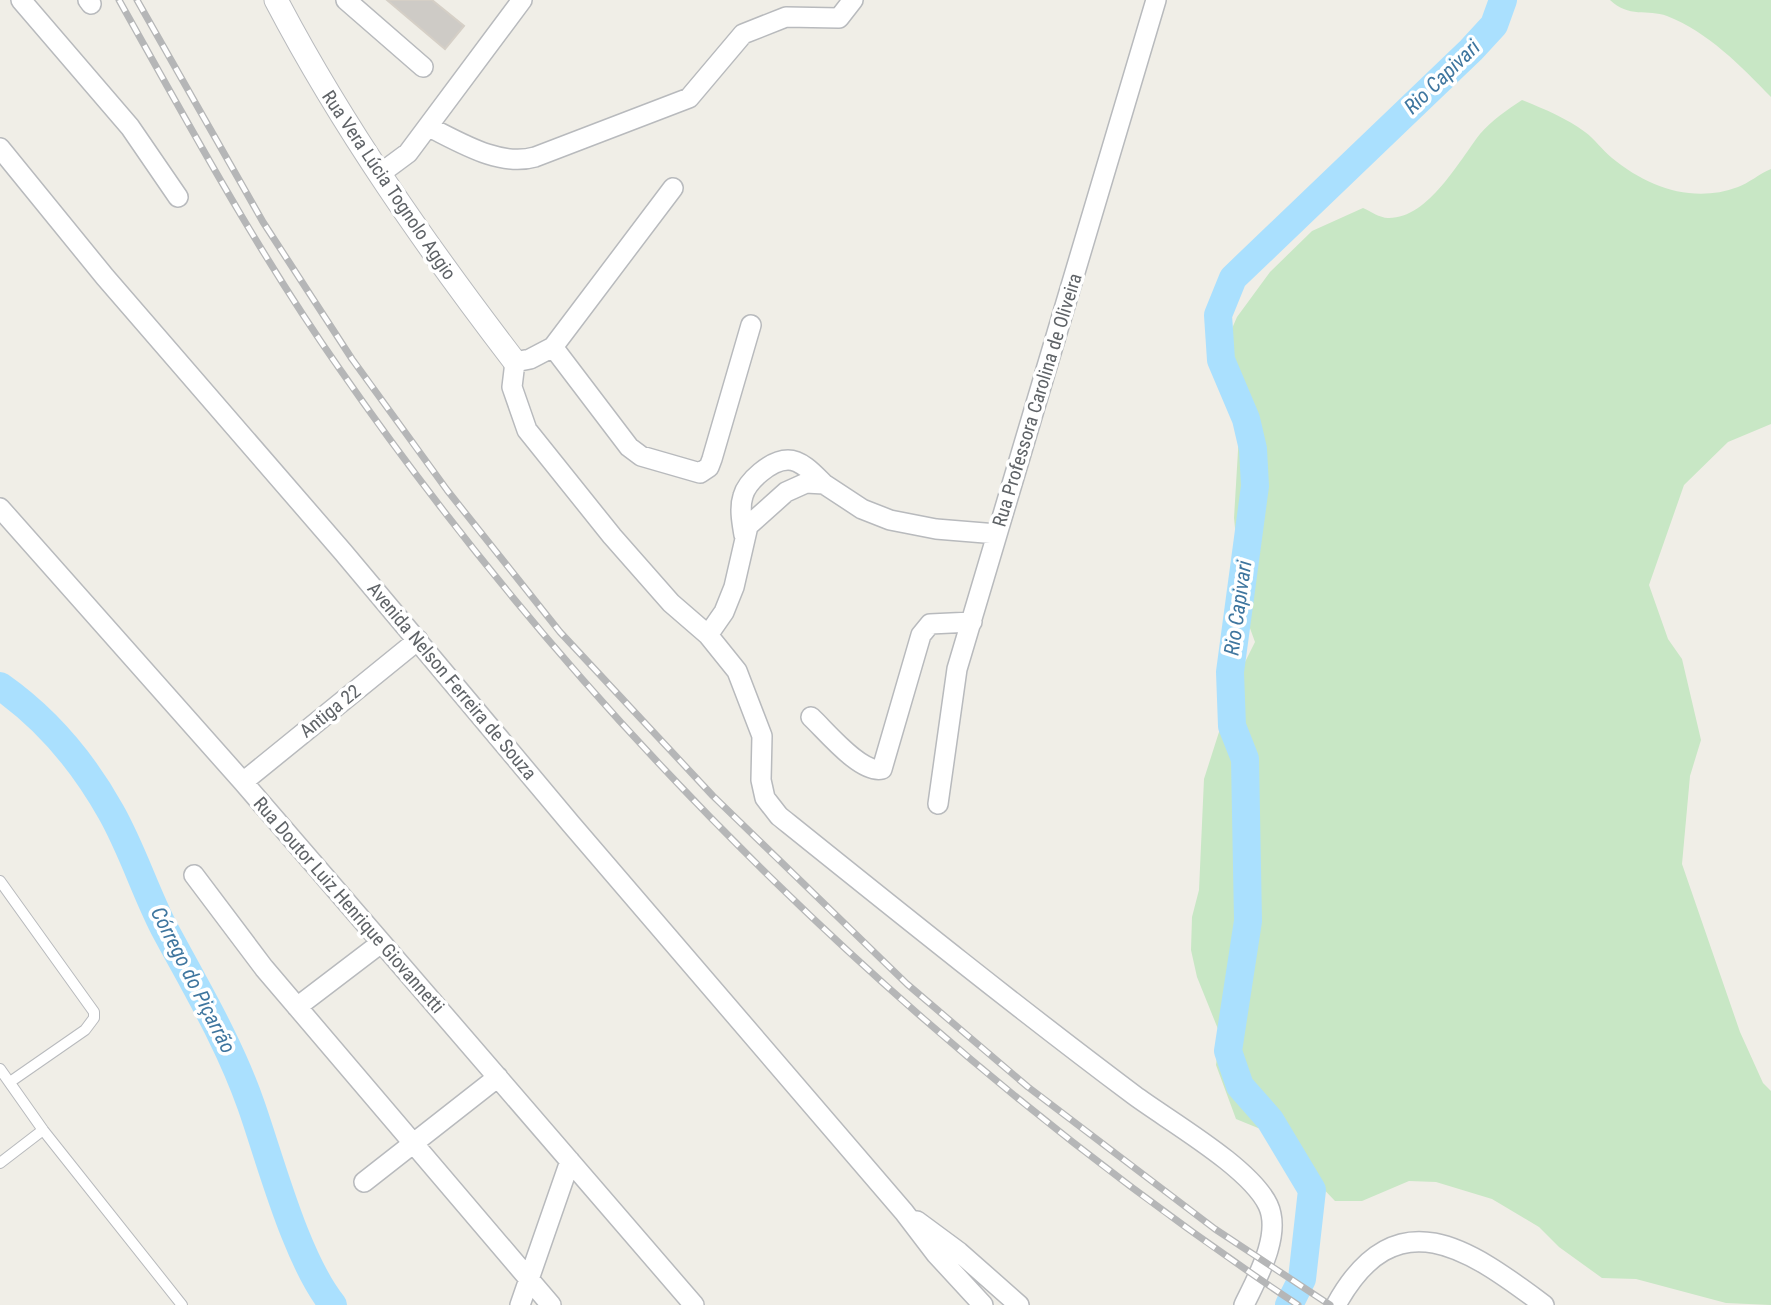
<svg xmlns="http://www.w3.org/2000/svg" width="1771" height="1305" font-family="'Roboto Condensed',sans-serif">
	<style>
		.green { fill: #c8e7c5 }
		.lines { fill: none; stroke-linecap: round; stroke-linejoin: round }
		.river { stroke: #aae0fe; stroke-width: 28 }
		.building { fill: #cecbc6; stroke: #d5cfc6; stroke-width: 2 }
		.service-casing { stroke: #b8babd; stroke-width: 12 }
		.minor-casing { stroke: #b8babd; stroke-width: 22 }
		.tertiary-casing { stroke: #b8babd; stroke-width: 25 }
		.service { stroke: #fff; stroke-width: 10 }
		.minor { stroke: #fff; stroke-width: 19 }
		.tertiary { stroke: #fff; stroke-width: 23 }
		.rail-casing { stroke: #b5b6b7; stroke-width: 7 }
		.rail { stroke: #fff; stroke-width: 4.5; stroke-dasharray: 13; stroke-linecap: butt }
		.labels { text-anchor: middle; dominant-baseline: central; stroke-width: 7; stroke-linejoin: round; paint-order: stroke }
		.street-label { font-size: 19px; fill: #5f6367; stroke: #fff }
		.water-label { font-size: 21px; font-style: italic; fill: #3f769f; stroke: #fff }
	</style>
	<rect width="100%" height="100%" fill="#f0eee7"/>
	<path class="green" d="M1610 0H1771V97C1741 66 1708 32 1667 16 1648 9 1628 18 1610 0Z
		M1522 100C1544 109 1566 118 1585 132 1595 139 1602 150 1612 158 1647 187 1693 204 1738 187 1749 183 1759 174 1771 169V424L1728 442 1684 485 1649 585 1668 639 1682 659 1701 740 1690 776 1682 864 1740 1032 1763 1083 1771 1091V1305L1726 1303 1636 1279 1602 1278 1559 1247 1539 1227 1492 1199 1436 1182 1409 1181 1362 1201H1335L1292 1156 1285 1139 1236 1119 1216 1065 1220 1034 1197 977 1191 950 1192 917 1199 890 1204 779 1235 682 1255 642 1243 609 1244 575 1237 548 1234 518 1239 434 1233 367 1227 340 1237 317 1270 272 1312 231 1363 208C1370 211 1380 218 1388 218 1428 219 1459 161 1480 134 1492 120 1507 110 1522 100Z"/>
	<g class="lines">
		<path class="river" d="M0 686C47 719 83 762 111 812 132 849 145 891 164 928 195 986 229 1042 251 1105 271 1162 296 1259 333 1305
			M1289 1305 1302 1279 1312 1190 1270 1120 1240 1086 1228 1051 1248 921 1245 759 1232 726 1230 672 1255 486 1253 449 1246 419 1221 360 1218 315 1233 278 1471 50 1494 25 1503 0"/>
	</g>
	<path class="building" d="M387 0H432L464 26 445 49Z"/>
	<g class="lines">
		<defs>
			<path id="service" d="M0 881 94 1012V1018L85 1030 10 1082
				M0 1069 43 1130 182 1305
				M0 1163 43 1130"/>
			<path id="minor" d="M21 0 130 127 178 197
				M88 0 91 4
				M346 0 423 67
				M429 127C461 143 500 167 535 157L689 98 743 34 786 17 839 18 853 0
				M0 148 105 277 343 552 571 824 904 1212 936 1254 983 1305
				M381 173 408 153 522 0
				M673 188 553 347 530 359 515 362 512 387 527 430 612 536 671 603 708 635 737 671 762 736 761 780 765 798 779 816C896 910 1014 1005 1134 1095 1169 1121 1250 1167 1268 1205 1282 1235 1257 1278 1244 1305
				M553 347 629 447 641 456 700 473 709 467 712 459 751 325
				M0 508 243 782 694 1305
				M744 535C742 523 739 508 743 496 747 481 771 460 788 460 802 460 815 475 824 484
				M708 635 724 612 734 587 748 526 786 492 806 483 824 484 862 509 890 520 936 529 997 534
				M811 717C827 732 861 774 882 769L921 635 930 624 972 622
				M243 782 418 640
				M938 804 957 669 1156 0
				M194 875 264 968 551 1305
				M297 1007 381 943
				M364 1182 498 1077
				M917 1221 959 1252 1019 1305
				M520 1305 570 1161
				M1336 1305C1396 1196 1469 1249 1544 1305"/>
			<path id="tertiary" d="M276 0C343 128 427 247 515 362"/>
		</defs>
		<use href="#service" class="service-casing"/>
		<use href="#minor" class="minor-casing"/>
		<use href="#tertiary" class="tertiary-casing"/>
		<use href="#service" class="service"/>
		<use href="#minor" class="minor"/>
		<use href="#tertiary" class="tertiary"/>
		<defs>
			<path id="rail" d="M119 0C189 125 257 251 339 368 594 736 926 1057 1298 1305
				M137 0 263 222 352 359 447 490 560 632 713 796 907 984 1028 1087 1215 1229 1330 1305"/>
		</defs>
		<use href="#rail" class="rail-casing"/>
		<use href="#rail" class="rail"/>
	</g>
	<g class="labels">
		<g class="street-label">
			<text transform="translate(389 185) rotate(56)">Rua Vera Lúcia Tognolo Aggio</text>
			<text transform="translate(1037 400) rotate(-73)">Rua Professora Carolina de Oliveira</text>
			<text transform="translate(452 681) rotate(50)">Avenida Nelson Ferreira de Souza</text>
			<text transform="translate(330 711) rotate(-39)">Antiga 22</text>
			<text transform="translate(349 905) rotate(49)">Rua Doutor Luiz Henrique Giovannetti</text>
		</g>
		<g class="water-label">
			<text transform="translate(1442 77) rotate(-44)">Rio Capivari</text>
			<text transform="translate(1238 608) rotate(-82)">Rio Capivari</text>
			<text transform="translate(193 980) rotate(63)">Córrego do Piçarrão</text>
		</g>
	</g>
</svg>
